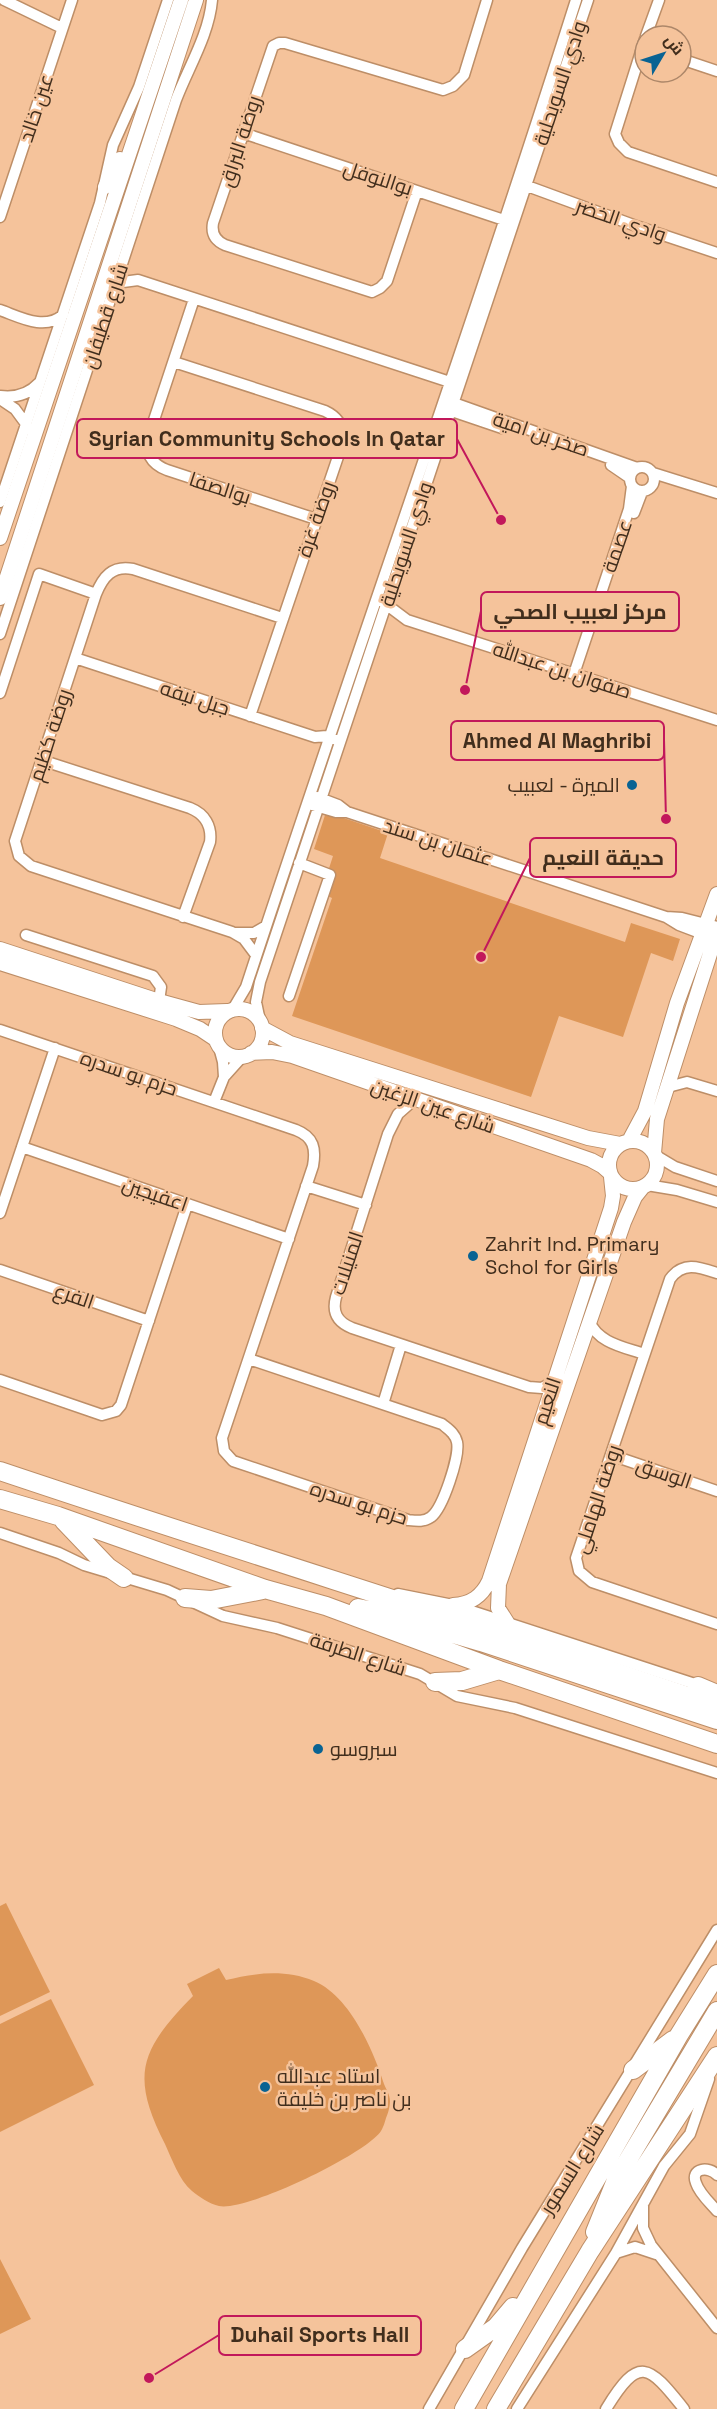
<svg xmlns="http://www.w3.org/2000/svg" width="717" height="2409" font-family="'Space Grotesk',Cairo,sans-serif">
	<style>
		.green { fill: #de9758 }
		.lines { fill: none; stroke-linecap: round; stroke-linejoin: round }
		.minor-casing { stroke: #bd8e67; stroke-width: 13 }
		.tertiary-casing { stroke: #bd8e67; stroke-width: 16 }
		.primary-casing { stroke: #bd8e67; stroke-width: 20 }
		.minor { stroke: #fff; stroke-width: 10 }
		.tertiary { stroke: #fff; stroke-width: 14 }
		.primary { stroke: #fff; stroke-width: 18 }
		.poi-dot { fill: #096393; stroke: #f5c39b; stroke-width: 2 }
		.labels { text-anchor: middle; dominant-baseline: central; stroke-width: 5; stroke-linejoin: round; paint-order: stroke }
		.street-label { font-size: 20px; fill: #412e1d; stroke: #f5c39b }
		.poi-label { font-size: 20px; fill: #412e1d; stroke: #f5c39b; text-anchor: start }
		.leader { fill: none; stroke: #c2185b; stroke-width: 2 }
		.callout-dot { fill: #c2185b; stroke: #f5c39b; stroke-width: 2 }
		.callout { fill: #f5c39b; stroke: #c2185b; stroke-width: 2 }
		.callout-label { font-size: 21px; text-anchor: middle; font-weight: bold; fill: #412e1d }
	</style>
	<rect width="100%" height="100%" fill="#f5c39b"/>
	<path class="green" d="M326 812 388 833 380 858 625 942 631 923 680 939 673 961 651 953 623 1037 559 1016 531 1097 292 1016 332 898 321 893 333 856 314 849Z
		M6 1903 50 1992 0 2016V1906Z
		M219 1968 226 1980C255 1973 285 1969 314 1981 350 1996 373 2050 384 2084 386 2089 390 2095 390 2101 390 2106 388 2114 386 2118 385 2122 383 2128 381 2131 366 2154 246 2212 219 2206 210 2204 199 2197 192 2191 179 2180 172 2159 165 2144 130 2075 140 2050 193 1996L187 1984Z
		M51 1999 94 2085 0 2132V2024Z
		M0 2259 31 2319 0 2334Z"/>
	<g class="lines">
		<defs>
			<path id="minor" d="M4 0 62 28
				M646 36 659 0
				M645 39 615 134 619 143 628 152 717 182
				M681 59 717 71
				M243 133 510 222
				M519 183 639 227 717 253
				M417 191 387 281 380 288 372 292 225 245C216 241 211 234 213 223L273 46 279 43H285L443 90 453 86 464 75 487 0
				M0 217 72 0
				M115 288 123 282 138 280 456 384
				M194 299 149 435C144 452 151 464 167 470L316 519
				M0 310C20 317 44 331 63 315
				M174 362 325 411C340 418 345 429 342 445L250 716
				M0 396C15 398 28 395 39 383
				M0 399 15 409 29 428
				M448 401 637 468
				M446 409 502 428
				M611 465 630 478
				M630 479a12 12 0 1 1 24 0a12 12 0 1 1-24 0Z
				M653 473 717 493
				M0 502 100 203 113 145 139 87 168 0
				M634 513 642 492
				M383 602 407 620 717 720
				M0 634 176 100C188 68 209 35 212 0
				M75 658 315 737 327 736 337 740
				M574 674 629 509 632 486
				M0 693 39 574 96 594
				M41 760 190 808C205 814 212 826 210 842L183 917
				M317 797 338 805 347 812 666 917 679 925 708 936
				M312 805 336 812H346
				M666 917 682 918 717 927
				M235 933H254L266 926
				M26 935 153 976 161 987 159 1001
				M256 955 244 939 232 932 31 866 19 856 15 841 96 594C103 577 112 565 133 569L282 618
				M289 996 330 875 299 863
				M233 1009 246 987C354 658 471 331 576 0
				M260 1021 256 1002 260 982 588 0
				M0 1030 296 1130C314 1137 316 1149 313 1166L222 1438 224 1451 233 1461 408 1520C417 1521 424 1522 431 1517 443 1508 460 1456 457 1442 455 1433 448 1429 442 1424L249 1359
				M219 1047 223 1062 224 1077
				M668 1087 687 1082 717 1091
				M415 1099 398 1114 388 1134 336 1297C332 1312 337 1322 352 1328L529 1387 542 1388 553 1382
				M214 1102 224 1077 242 1057
				M22 1147 289 1239
				M655 1155 675 1167 717 1181
				M647 1185 677 1190 717 1202
				M306 1186 366 1205
				M0 1213 55 1048
				M0 1270 149 1321
				M717 1273C699 1267 683 1261 670 1279L576 1558 579 1571 592 1582 717 1624
				M589 1321C598 1343 624 1347 644 1354
				M0 1380 102 1415 116 1411 121 1405 187 1205
				M383 1404 401 1345
				M611 1455 717 1491
				M0 1533 59 1553 84 1565 167 1590 223 1616 277 1628 420 1674 457 1696 515 1708 717 1773
				M398 1594 453 1605 701 1686
				M717 2175C709 2166 690 2168 696 2183 699 2193 710 2203 717 2211
				M643 2206V2228L651 2245 717 2328
				M616 2253 635 2247 656 2254
				M429 2409 522 2248 717 1930
				M517 2409 616 2253 664 2166 690 2134 709 2079
				M606 2409C639 2355 648 2364 684 2409"/>
			<path id="tertiary" d="M105 187 120 159
				M0 538 181 0
				M0 598 196 0
				M0 949 159 1001 199 1012 227 1011
				M0 963 176 1019 200 1029 215 1039
				M215 1033a24 24 0 1 1 48 0a24 24 0 1 1-48 0Z
				M262 1028 290 1043 588 1138 620 1144
				M251 1053 272 1052 292 1056 591 1160 602 1166 610 1173
				M609 1165a24 24 0 1 1 48 0a24 24 0 1 1-48 0Z
				M629 1141 645 1111 677 1003 717 894
				M654 1153 657 1119 717 932
				M453 1605C471 1604 482 1596 489 1581L611 1208 613 1196 611 1177
				M507 1622 498 1608 499 1584 624 1222 635 1197 643 1187"/>
			<path id="primary" d="M0 1471C238 1551 479 1625 717 1706
				M0 1499 58 1516 265 1589 326 1606 499 1670 717 1744
				M64 1521 108 1567 124 1578
				M185 1598 211 1600 263 1590
				M358 1608 383 1613 481 1642 717 1720
				M435 1682 462 1681 499 1670
				M698 1686 717 1694
				M633 2070 673 2040
				M595 2232 616 2180 717 2011
				M465 2349 496 2327 513 2307
				M464 2409 679 2035 717 1974
				M496 2409 590 2251 717 2056"/>
		</defs>
		<use href="#minor" class="minor-casing"/>
		<use href="#tertiary" class="tertiary-casing"/>
		<use href="#primary" class="primary-casing"/>
		<use href="#minor" class="minor"/>
		<use href="#tertiary" class="tertiary"/>
		<use href="#primary" class="primary"/>
	</g>
	<g class="poi-dot">
		<circle cx="632" cy="785" r="6"/>
		<circle cx="473" cy="1256" r="6"/>
		<circle cx="318" cy="1749" r="6"/>
		<circle cx="265" cy="2087" r="6"/>
	</g>
	<g class="labels">
		<g class="street-label">
			<text transform="translate(560 83) rotate(-72)">وادي السويحلية</text>
			<text transform="translate(36 108) rotate(-72)">عين خالد</text>
			<text transform="translate(240 141) rotate(-72)">روضة البراق</text>
			<text transform="translate(378 178) rotate(18)">بوالنوفل</text>
			<text transform="translate(621 220) rotate(19)">وادي الخضر</text>
			<text transform="translate(105 316) rotate(-72)">شارع قطيفان</text>
			<text transform="translate(541 434) rotate(19)">صخر بن امية</text>
			<text transform="translate(220 488) rotate(18)">بوالصفا</text>
			<text transform="translate(316 519) rotate(-71)">روضة غرة</text>
			<text transform="translate(406 544) rotate(-72)">وادي السويحلية</text>
			<text transform="translate(617 546) rotate(-71)">عصمة</text>
			<text transform="translate(562 670) rotate(18)">صفوان بن عبدالله</text>
			<text transform="translate(195 698) rotate(18)">جبل نيفه</text>
			<text transform="translate(50 735) rotate(-72)">روضة كظيم</text>
			<text transform="translate(438 842) rotate(18)">عثمان بن سند</text>
			<text transform="translate(129 1073) rotate(19)">حزم بو سدره</text>
			<text transform="translate(433 1106) rotate(19)">شارع عين الزغين</text>
			<text transform="translate(155 1194) rotate(19)">اعفيجين</text>
			<text transform="translate(347 1263) rotate(-72)">المنيلات</text>
			<text transform="translate(74 1296) rotate(19)">الفرع</text>
			<text transform="translate(547 1401) rotate(-72)">النعيم</text>
			<text transform="translate(664 1473) rotate(19)">الوسق</text>
			<text transform="translate(597 1499) rotate(-72)">روضة الهاملي</text>
			<text transform="translate(359 1503) rotate(18)">حزم بو سدره</text>
			<text transform="translate(358 1654) rotate(18)">شارع الطرفة</text>
			<text transform="translate(572 2169) rotate(-58)">شارع السمور</text>
		</g>
		<g class="poi-label">
			<text x="620" y="785" text-anchor="end">الميرة - لعبيب</text>
			<text x="485" y="1244">Zahrit Ind. Primary<tspan x="485" dy="23">Schol for Girls</tspan></text>
			<text x="330" y="1749">سبروسو</text>
			<text x="277" y="2076">استاد عبدالله<tspan x="277" dy="23">بن ناصر بن خليفة</tspan></text>
		</g>
	</g>
	<path class="leader" d="M501 520L457 439M465 690L481 611M666 819L664 740M481 957L530 858M149 2378L219 2335"/>
	<g class="callout-dot">
		<circle cx="501" cy="520" r="6"/>
		<circle cx="465" cy="690" r="6"/>
		<circle cx="666" cy="819" r="6"/>
		<circle cx="481" cy="957" r="6"/>
		<circle cx="149" cy="2378" r="6"/>
	</g>
	<g class="callout">
		<rect x="77" y="419" width="380" height="39" rx="6"/>
		<rect x="481" y="592" width="198" height="39" rx="6"/>
		<rect x="451" y="721" width="213" height="39" rx="6"/>
		<rect x="530" y="838" width="146" height="39" rx="6"/>
		<rect x="219" y="2316" width="202" height="39" rx="6"/>
	</g>
	<g class="callout-label">
		<text x="267" y="446">Syrian Community Schools In Qatar</text>
		<text x="580" y="619">مركز لعبيب الصحي</text>
		<text x="557" y="748">Ahmed Al Maghribi</text>
		<text x="603" y="865">حديقة النعيم</text>
		<text x="320" y="2342">Duhail Sports Hall</text>
	</g>
	<g transform="translate(663 54) rotate(51)"><circle r="28" fill="#f5c39b" stroke="#ad8769" stroke-width="1.5"/>
	<path d="M0-4.5L10 22L0 15L-10 22Z" fill="#096393"/>
	<text y="-9" font-size="16" font-weight="bold" text-anchor="middle" fill="#412e1d">ش</text>
	</g>
</svg>
